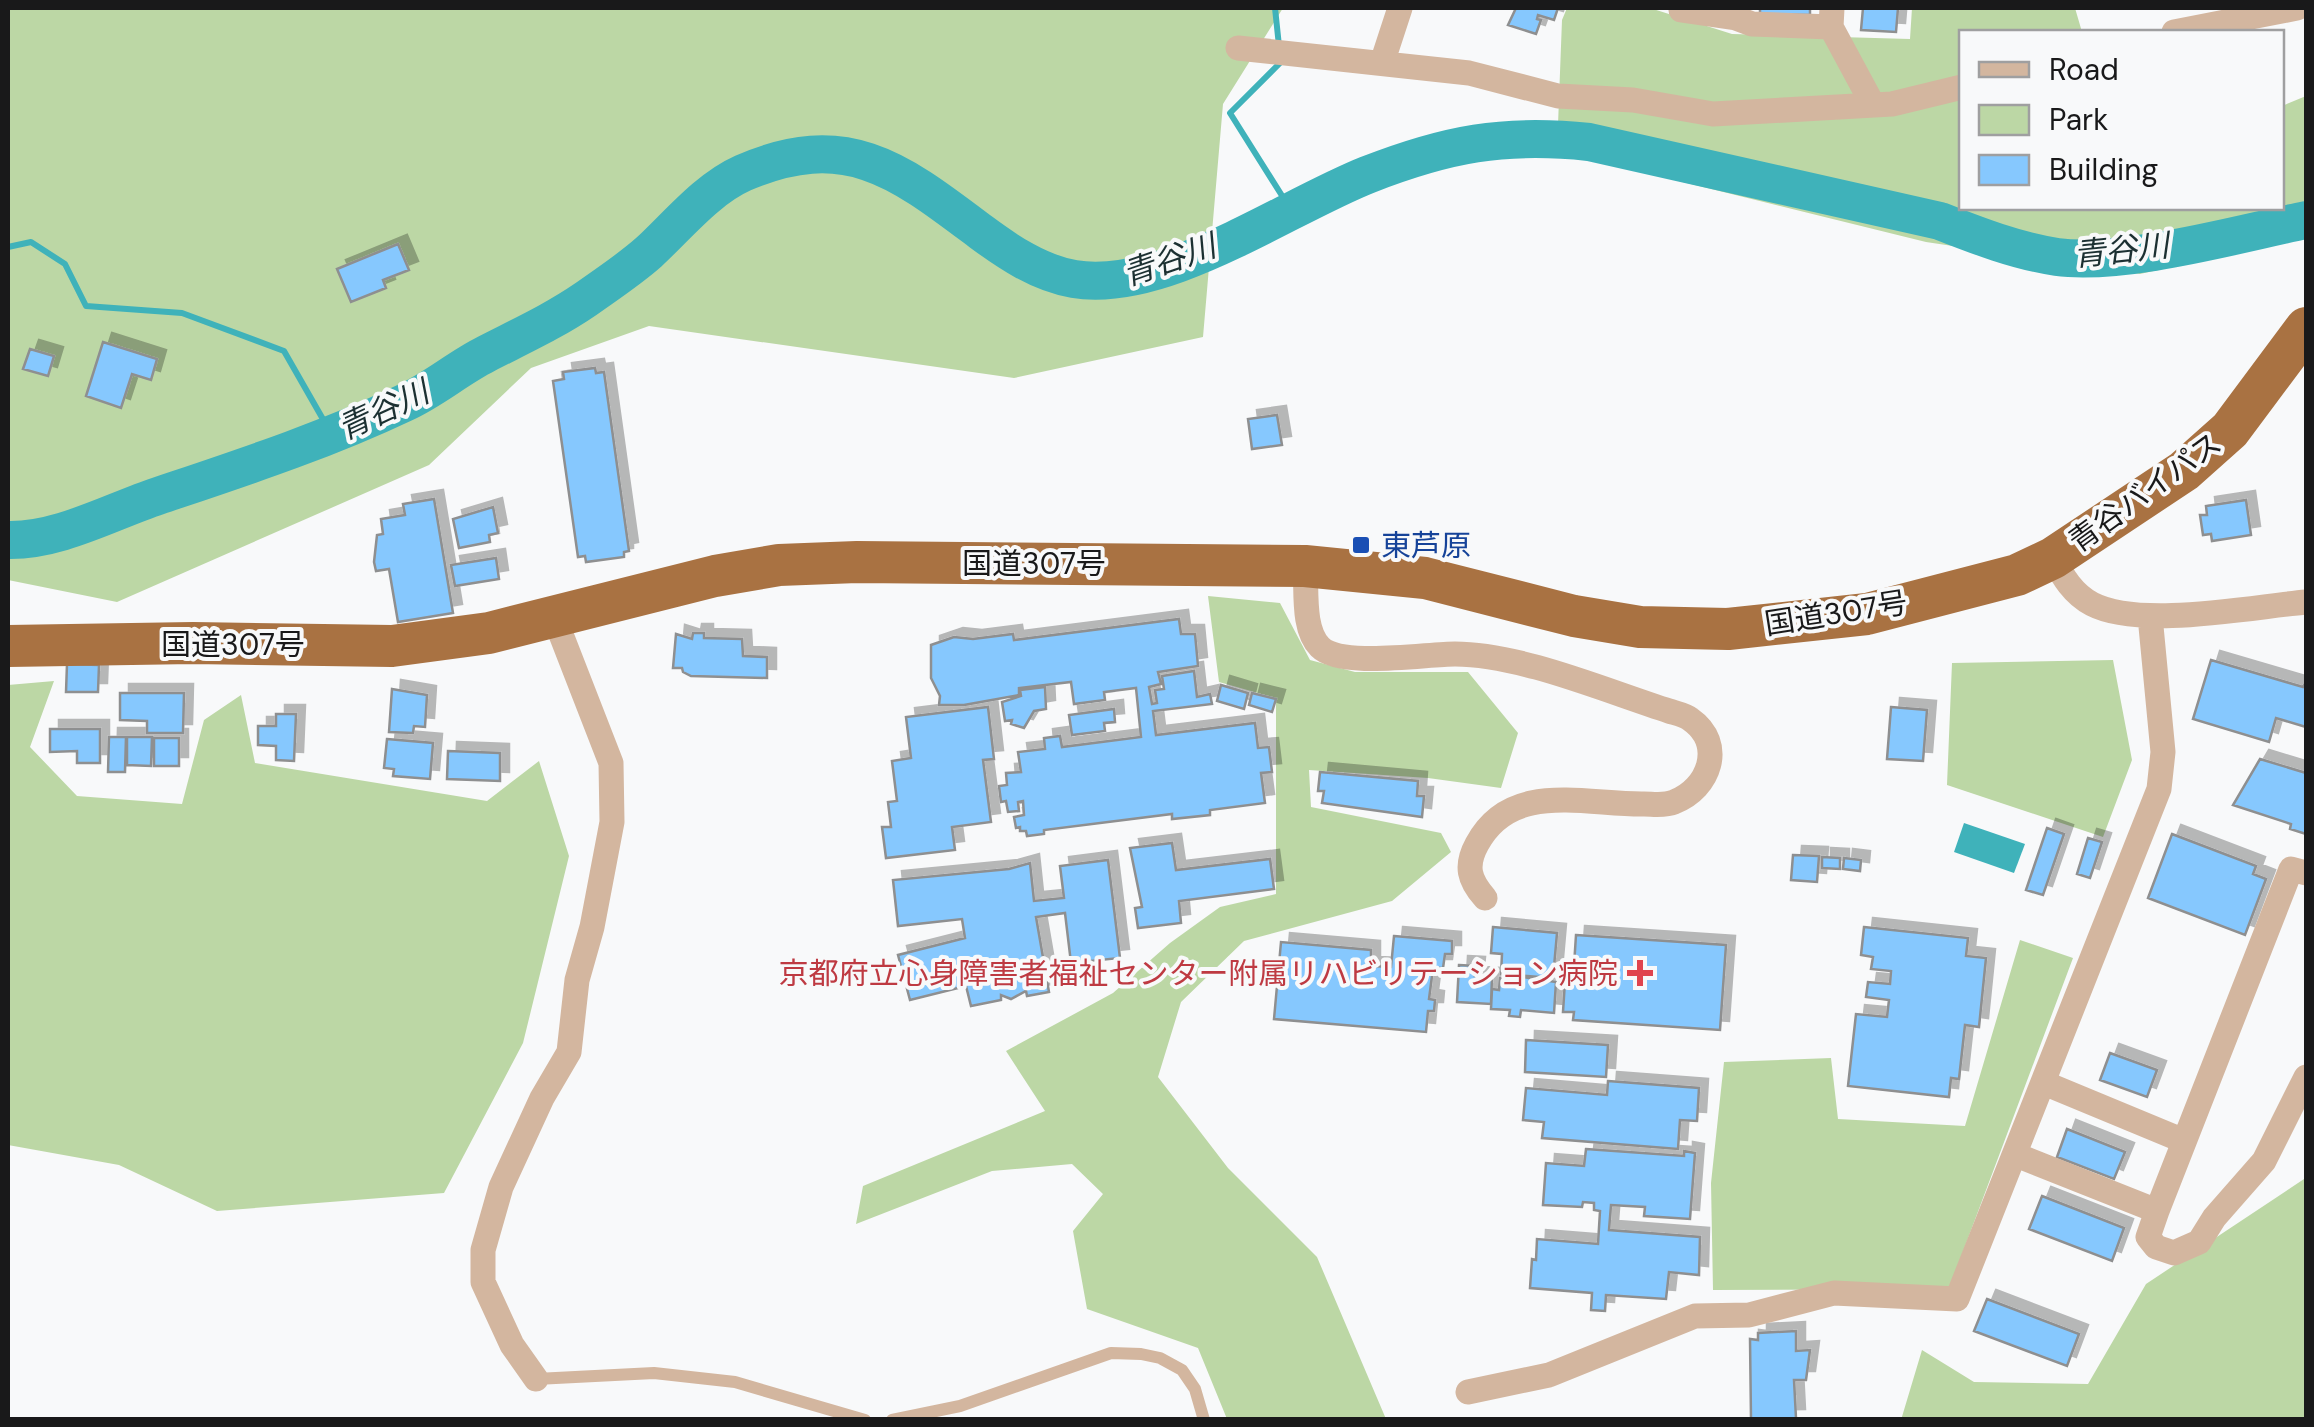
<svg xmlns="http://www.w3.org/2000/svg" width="2314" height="1427" font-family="'DM Sans','Noto Sans JP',sans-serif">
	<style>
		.green { fill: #bcd7a5 }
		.water { fill: #3fb2ba }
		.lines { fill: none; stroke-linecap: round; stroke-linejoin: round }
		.stream { stroke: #3fb2ba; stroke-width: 6 }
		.river { stroke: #3fb2ba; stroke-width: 38 }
		.building { fill: #86c8fe; stroke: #8e8f90; stroke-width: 2.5; filter: url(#shadow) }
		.service { stroke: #d3b69f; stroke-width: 12 }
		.minor { stroke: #d3b69f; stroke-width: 25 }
		.trunk { stroke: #a97242; stroke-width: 42 }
		.transit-dot { fill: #1a4fb4; stroke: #f8f9fa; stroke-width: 4 }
		.health-dot { fill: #e0444e; stroke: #f8f9fa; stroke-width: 4 }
		.labels { text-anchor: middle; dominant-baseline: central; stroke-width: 8; stroke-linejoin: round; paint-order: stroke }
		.street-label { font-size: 30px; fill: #19191a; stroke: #f8f9fa }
		.transit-label { font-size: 30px; fill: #164399; stroke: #f8f9fa; text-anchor: start }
		.health-label { font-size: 30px; fill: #be3a42; stroke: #f8f9fa; text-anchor: end }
		.water-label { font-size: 32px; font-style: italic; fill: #1c3032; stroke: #f8f9fa }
	</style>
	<defs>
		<filter id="shadow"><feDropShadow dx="9" dy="-9" stdDeviation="0" flood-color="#0004"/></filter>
	</defs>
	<rect width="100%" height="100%" fill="#f8f9fa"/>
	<path class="green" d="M8 8H1283L1223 104 1203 337 1014 378 649 326 531 368 429 465 117 602 8 580Z
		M1567 8H1650L1732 34 1910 39 1912 8H2075L2082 32H1962V208H2282V106L2306 96V232L2298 239 2140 274 1926 242 1557 151 1562 20Z
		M1208 596 1280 603 1310 660 1355 672H1468L1518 733 1501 788 1428 778 1309 770 1311 807 1441 833 1451 852 1392 901 1244 941 1181 1002 1158 1077 1228 1168 1317 1257 1386 1419H1227L1198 1348 1087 1309 1073 1231 1103 1194 1072 1164 992 1171 856 1224 863 1186 1045 1111 1006 1051 1113 993 1170 943 1220 907 1276 894V698L1219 682Z
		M2113 660 2132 760 2103 837 1947 785 1952 663Z
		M54 681 30 747 77 796 182 804 204 720 241 695 255 763 487 801 539 761 569 856 523 1043 444 1193 217 1211 119 1165 8 1145V685Z
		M2020 940 2073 958 1949 1289 1713 1290 1711 1183 1724 1062 1831 1058 1838 1119 1965 1126Z
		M2306 1174V1419L1901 1420 1922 1350 1974 1382 2088 1384 2146 1284 2304 1179Z"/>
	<path class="water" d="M1964 823 2025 844 2014 873 1954 852Z"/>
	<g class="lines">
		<path class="stream" d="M1275 8 1279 46
			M1280 58 1281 62 1230 113 1291 210
			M8 247 31 242 65 264 86 306 182 313 284 351 332 435"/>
		<path class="river" d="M8 540C59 541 110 512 158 496 241 468 324 441 404 403 433 390 458 368 486 354 521 336 554 321 586 299 607 284 630 269 649 252 678 225 707 189 743 173 847 128 900 171 981 232 1008 252 1039 273 1074 279 1163 294 1284 208 1367 175 1446 144 1504 133 1589 142L1940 221C1978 236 2017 251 2057 257 2124 266 2238 234 2306 220"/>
	</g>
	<path class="building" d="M1516 8H1558L1554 20 1538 15 1537 19 1541 20 1536 34 1508 25Z
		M1760 8H1810V15L1760 14Z
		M1863 8H1898L1896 32 1861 30Z
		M398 244 409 270 383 280 386 288 351 302 337 269Z
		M103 342 157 359 151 380 132 374 121 408 86 396Z
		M30 349 54 356 48 376 23 369Z
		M595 368 596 373 604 372 629 551 624 552V557L586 562 585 556 578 557 553 381 564 379 563 372Z
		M1277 415 1282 445 1252 449 1248 419Z
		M434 499 453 613 398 622 389 569 376 571 374 562 377 535 383 534 381 519 405 515 403 504Z
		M2246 500 2251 535 2212 541 2211 534 2203 535 2200 515H2207L2206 506Z
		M493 507 498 533 489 535 490 542 459 548 453 519Z
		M496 558 499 579 455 586 451 565Z
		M1179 619 1181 634H1195L1198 666 1158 672 1161 684 1149 687 1152 704 1157 703 1155 690 1164 689 1162 676 1194 671 1197 697 1210 694 1212 704 1153 711 1156 735 1255 723 1258 748 1269 747 1272 772 1261 773 1265 803 1210 810V815L1172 819V814L1044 830V834L1027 836 1026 831H1020V827L1016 828 1014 817 1024 815 1023 801 1018 802 1019 811 1008 812 1006 801 1001 802 999 786 1007 785 1006 773 1021 772 1018 752 1045 749 1044 738 1060 736 1062 747 1141 737 1136 688 1104 692 1105 700 1074 704 1071 682 1019 688V695L964 705H939L940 696 931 678V645L954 637 973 639 1013 634 1014 640Z
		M693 633H704V638L742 639 743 656 767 657V678L691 676 683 672 682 668H673L676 634 692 639Z
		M2211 660 2303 687 2306 682V727L2276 718 2269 742 2193 719Z
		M67 664 99 665 98 692H66Z
		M1221 685 1248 693 1244 709 1217 701Z
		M1045 687 1046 709 1034 711 1024 728 1011 724 1012 720 1005 721 1002 702 1021 696 1020 690Z
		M392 689 427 695 425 727 414 726 413 733 389 732Z
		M120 693H184L183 733H147V721L120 720Z
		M1252 693 1276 699 1272 712 1249 705Z
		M988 707 994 759 983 760 991 822 952 827 955 850 886 858 882 827H891L888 802 897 801 892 761 911 758 906 717Z
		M1891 707 1927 710 1923 761 1887 759Z
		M1114 709 1115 722 1104 723 1105 731 1072 735 1069 715Z
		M276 714H296L294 761 276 760V746L258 745V726H276Z
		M50 729H100V763H77V751L50 752Z
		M109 737H126L125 772H108Z
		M127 737H152L151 766 127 765Z
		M154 738H179V766H154Z
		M387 739 433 743 430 779 393 776 394 769 384 768Z
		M448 751 500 753V781L447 779Z
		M2260 759 2306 773V834L2290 829 2291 824 2233 805Z
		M1320 772 1418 781 1417 796H1424L1422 817 1322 803 1324 791H1318Z
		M2047 828 2064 834 2043 895 2026 890Z
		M2172 834 2256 866 2253 874 2266 879 2245 935 2148 898Z
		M2088 838 2102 842 2090 878 2077 874Z
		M1172 843 1176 870 1270 859 1274 889 1179 901 1181 923 1138 928 1135 908 1142 907 1130 848Z
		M1793 855 1819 856 1817 882 1791 880Z
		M1822 857 1840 858V869L1822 868Z
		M1844 858 1861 860 1860 871 1843 869Z
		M1108 860 1120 958 1071 963 1065 913 1036 917 1049 992 1027 996 1026 991 1011 999 1001 995V1000L971 1006 966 986 910 1000 898 955 965 938 962 919 898 926 893 880 1009 869 1030 863 1034 901 1064 898 1060 866Z
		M1493 927 1557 933 1553 978 1501 974 1502 954 1491 953Z
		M1864 927 1968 938 1966 956 1986 958 1979 1027 1965 1025 1959 1079 1951 1078 1949 1097 1848 1086 1856 1014 1887 1017 1889 1000 1866 997 1868 982 1890 984 1891 971 1871 969 1873 957 1861 955Z
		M1576 935 1726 945 1720 1030 1573 1020 1574 1012H1563L1565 981H1573Z
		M1394 936 1452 941V954H1445L1443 968H1433L1429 999 1435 1000 1434 1011H1428L1426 1032 1274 1019 1281 942 1371 950V966L1391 967Z
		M1459 965 1476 966 1475 976 1492 977 1491 1004 1457 1002Z
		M1516 976 1556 982 1554 1013 1521 1010 1520 1017 1509 1016 1510 1010 1491 1009 1492 989 1499 990 1500 978 1516 979Z
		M1526 1040 1608 1045 1606 1077 1525 1072Z
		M2110 1053 2157 1070 2147 1097 2100 1080Z
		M1608 1081 1699 1088 1697 1121 1680 1120 1678 1149 1542 1138 1544 1122 1523 1120 1526 1088 1607 1095Z
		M2067 1129 2125 1152 2114 1179 2057 1157Z
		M1586 1149 1684 1156V1151L1695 1153 1690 1219 1644 1216 1645 1207 1611 1205 1609 1230 1700 1237 1699 1275 1669 1272 1666 1299 1606 1295 1605 1311 1591 1310 1592 1293 1530 1288 1532 1259 1536 1260 1537 1239 1598 1244 1600 1211 1594 1210V1203L1583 1202 1582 1207 1543 1205 1546 1163 1584 1166Z
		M2042 1196 2124 1228 2112 1261 2029 1229Z
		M1987 1299 2079 1334 2067 1366 1974 1331Z
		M1796 1331V1351L1810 1350 1806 1380H1794L1796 1418 1751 1419 1750 1339 1758 1340V1333Z"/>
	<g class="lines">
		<path class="service" d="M536 1379 654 1373 735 1382 865 1420
			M892 1420 960 1406 1111 1353 1141 1354 1160 1358 1182 1370 1195 1389 1204 1420"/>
		<path class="minor" d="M1832 8 1831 27 1873 105
			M1681 10 1736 18 1752 24 1831 27
			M2174 32 2297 8
			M1238 48 1469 73 1558 96 1633 100 1713 114 1892 104 1962 87
			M1382 63 1400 8
			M2053 558C2063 577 2073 594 2092 604 2140 629 2251 607 2306 602
			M1305 566C1307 590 1302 629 1320 647 1341 668 1425 654 1455 654 1520 654 1606 691 1669 711 1675 713 1685 715 1690 719 1726 744 1709 789 1674 802 1665 806 1653 804 1644 804 1585 805 1511 780 1477 844 1465 866 1469 880 1485 898
			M2306 873 2291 869 2157 1211 2148 1237 2156 1247 2174 1253 2199 1242 2214 1218 2264 1161 2306 1077
			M2044 1083 2184 1141
			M2016 1155 2157 1211
			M536 1379 512 1345 483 1282V1250L501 1187 542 1098 569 1052 577 980 592 927 612 822 611 763 555 619
			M1468 1392 1549 1375 1695 1316 1749 1315 1834 1293 1957 1299 2159 789 2163 752 2150 616"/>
		<path class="trunk" d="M8 646 193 643 392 646 489 633 715 576 779 565 857 562 1305 566 1425 578 1574 616 1640 627 1728 629 1867 614 2017 575 2053 558 2184 471 2230 430 2306 328"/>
	</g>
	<rect class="transit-dot" x="1351" y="535" width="20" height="20" rx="5"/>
	<path class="health-dot" d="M1635 958h10v10h10v10h-10v10h-10v-10h-10v-10h10z"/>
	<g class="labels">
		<g class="street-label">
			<text transform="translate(2145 492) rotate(-36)">青谷バイパス</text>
			<text x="1034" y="563">国道307号</text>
			<text transform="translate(1836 613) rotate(-9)">国道307号</text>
			<text x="233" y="644">国道307号</text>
		</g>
		<g class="transit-label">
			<text x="1381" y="545">東芦原</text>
		</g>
		<g class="health-label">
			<text x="1618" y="973">京都府立心身障害者福祉センター附属リハビリテーション病院</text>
		</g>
		<g class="water-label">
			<text transform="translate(2121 250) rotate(-6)">青谷川</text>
			<text transform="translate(1169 260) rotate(-19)">青谷川</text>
			<text transform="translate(383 410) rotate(-25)">青谷川</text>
		</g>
	</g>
	<rect width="2314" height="1427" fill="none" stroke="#19191a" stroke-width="20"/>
	<rect x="1959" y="30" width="325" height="180" fill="#f8f9fa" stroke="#9f9fa0" stroke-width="2.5"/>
	<rect x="1979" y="62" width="50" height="15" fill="#d3b69f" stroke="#9f9fa0" stroke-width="2.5"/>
	<text x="2049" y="80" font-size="30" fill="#19191a">Road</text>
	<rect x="1979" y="105" width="50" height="30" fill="#bcd7a5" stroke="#9f9fa0" stroke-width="2.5"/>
	<text x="2049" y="130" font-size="30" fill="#19191a">Park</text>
	<rect x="1979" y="155" width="50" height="30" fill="#86c8fe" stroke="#9f9fa0" stroke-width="2.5"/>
	<text x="2049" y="180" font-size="30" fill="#19191a">Building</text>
</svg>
